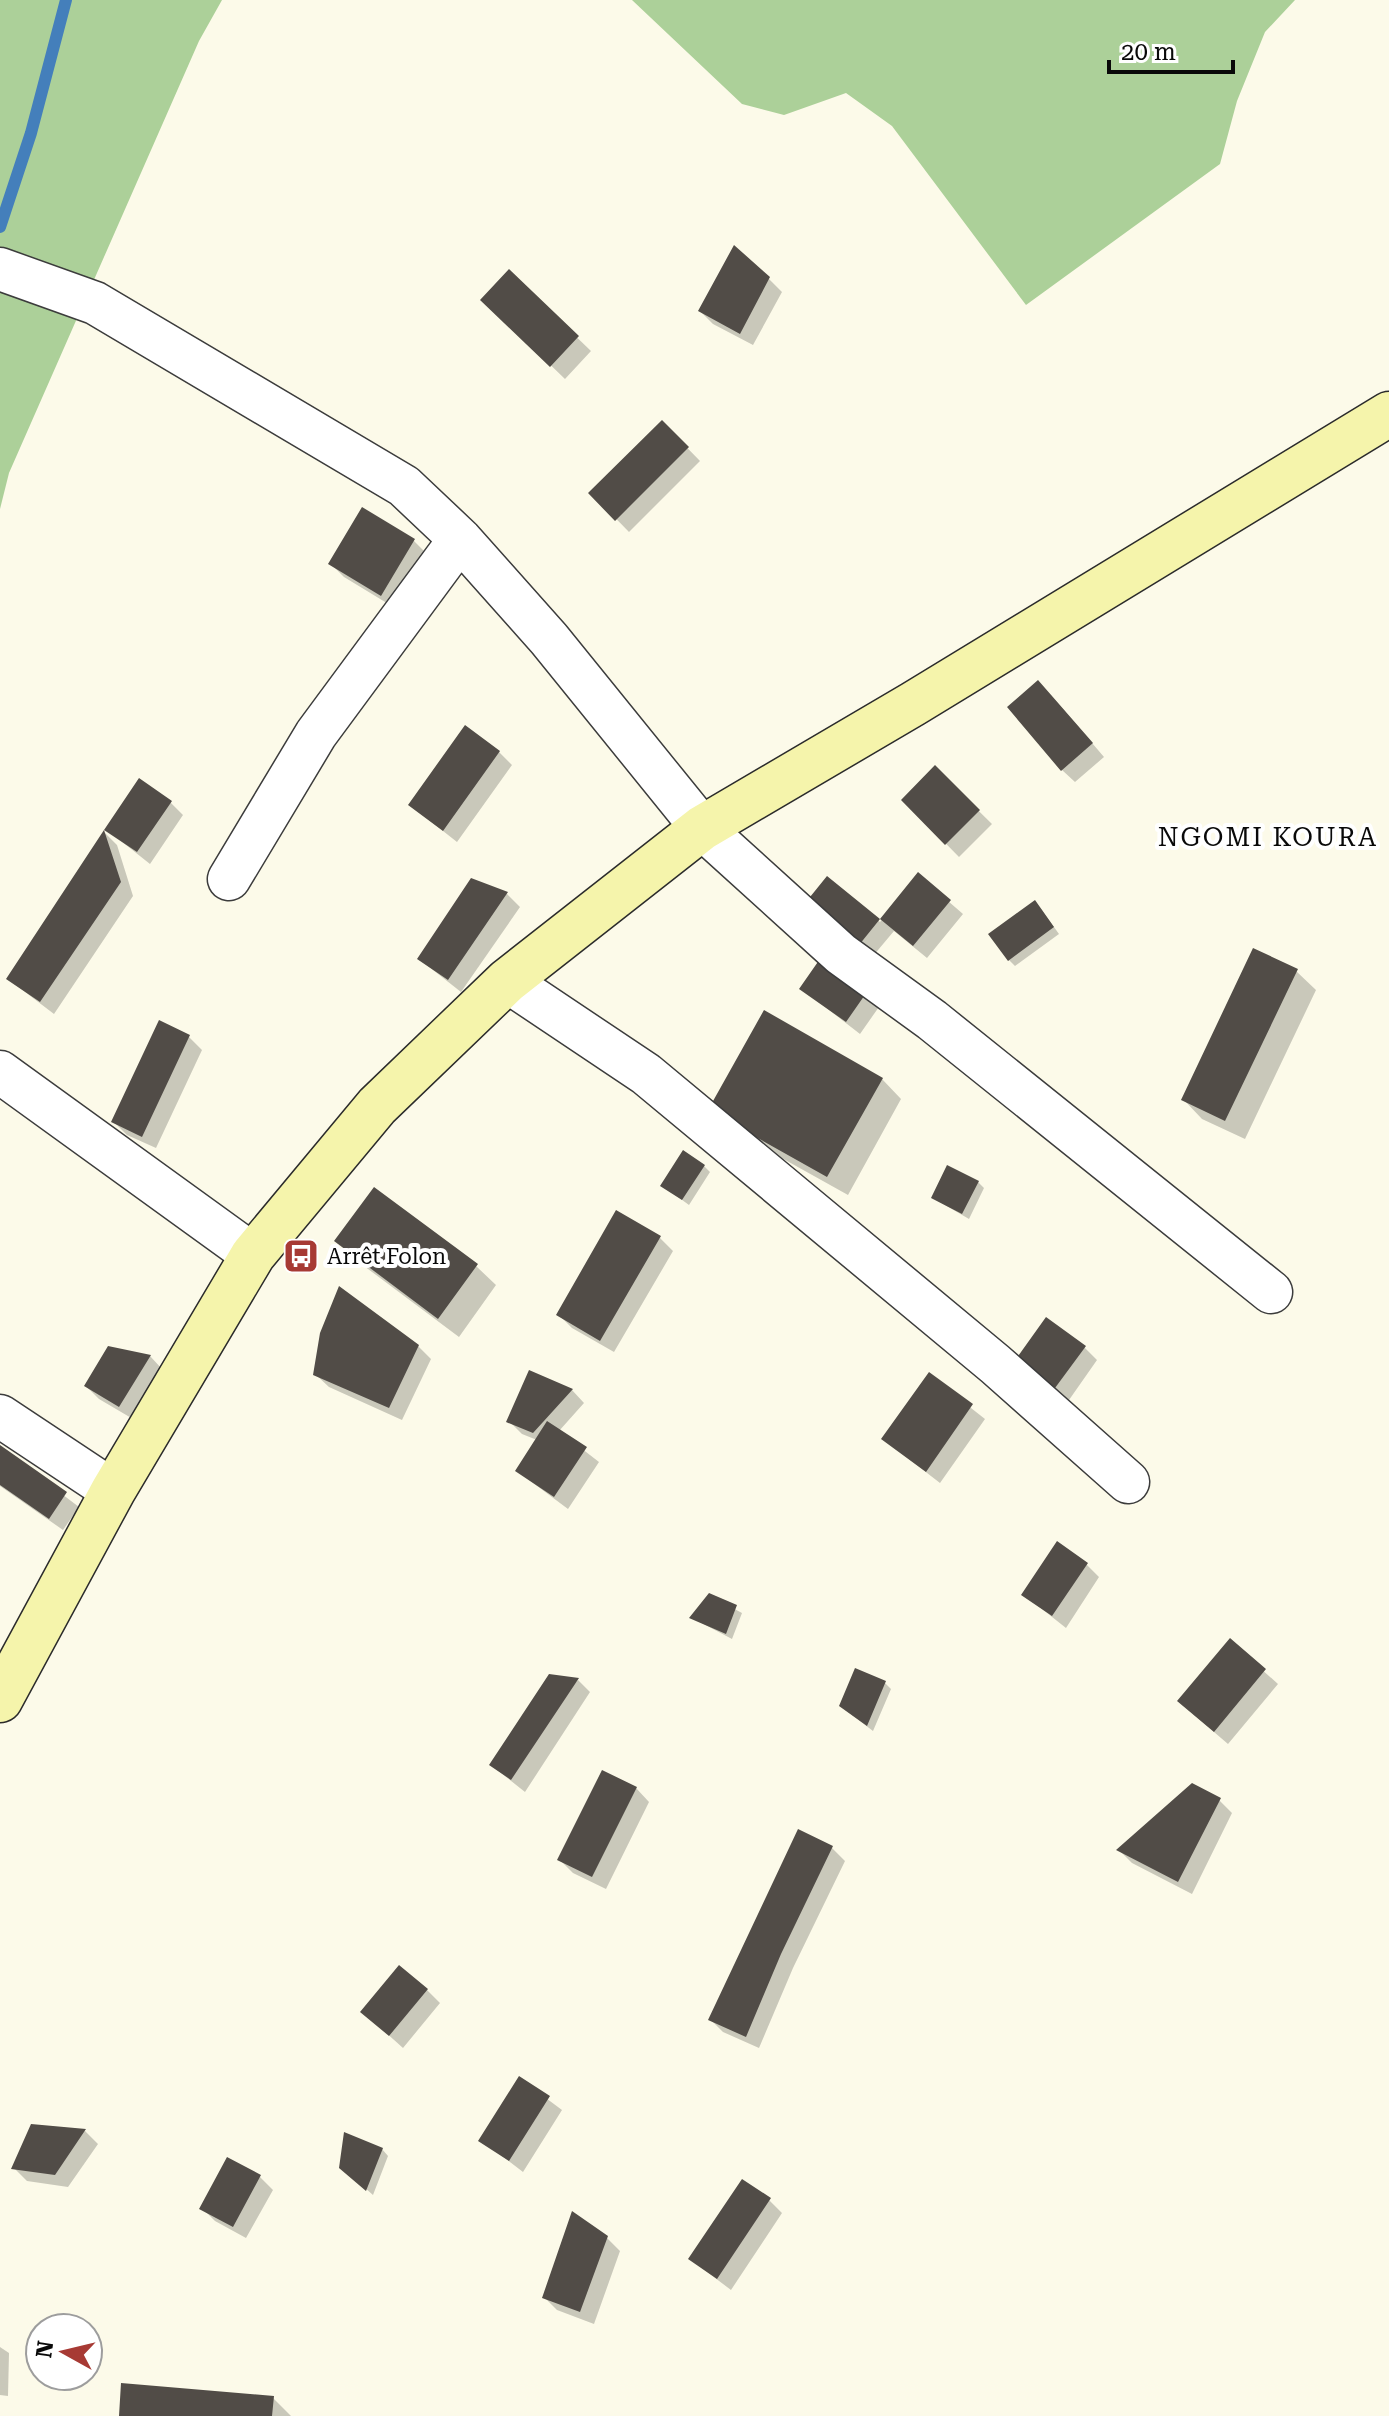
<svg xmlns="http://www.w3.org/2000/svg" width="1389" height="2416" font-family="'Roboto Serif',serif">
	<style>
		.forest { fill: #acd099 }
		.shadow { fill: #0003 }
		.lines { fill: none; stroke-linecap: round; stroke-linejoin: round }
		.stream { stroke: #447fbb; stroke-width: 12 }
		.building { fill: #514c47 }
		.street-casing { stroke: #3c3c3c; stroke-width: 45 }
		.secondary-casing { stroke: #2b2b2b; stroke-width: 47 }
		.street { stroke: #fff; stroke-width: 42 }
		.secondary { stroke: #f5f4ab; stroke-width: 44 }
		.labels { text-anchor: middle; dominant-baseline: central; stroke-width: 8; stroke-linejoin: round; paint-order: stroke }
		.poi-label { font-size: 22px; fill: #090909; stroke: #fff; text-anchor: start }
		.quarter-label { font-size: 26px; letter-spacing: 2px; fill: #090909; stroke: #fff }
	</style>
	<rect width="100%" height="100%" fill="#fcfae9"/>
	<path class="forest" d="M0 0H222L199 41 9 473 0 509Z
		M632 0H1295L1265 32 1237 101 1220 164 1026 305 892 126 846 93 784 115 742 104Z"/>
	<path class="shadow" d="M509 272 591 351 565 379 483 300Z
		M769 279 782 292 753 345 713 324 700 311Z
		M662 422 700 461 629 532 591 493Z
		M414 541 427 554 395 608 344 577 331 564Z
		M1051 695 1104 757 1075 782 1062 770Z
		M499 752 512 765 457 842 410 805Z
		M935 768 992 824 959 857 903 800Z
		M170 802 183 815 150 864 121 841Z
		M105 833 117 845 133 896 54 1014 8 979Z
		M918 875 963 914 927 958 894 931 873 956 808 902 827 878 880 922Z
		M472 881 507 894 520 907 461 992 419 959Z
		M1041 909 1059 934 1015 966 1009 960Z
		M822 959 881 1004 860 1034 802 989Z
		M1296 971 1316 990 1245 1139 1202 1119 1183 1099Z
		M189 1037 202 1050 156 1148 127 1135 114 1122Z
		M882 1079 901 1099 848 1195 730 1129Z
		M704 1166 710 1172 689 1205 663 1186Z
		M978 1182 984 1188 969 1219 933 1198Z
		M660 1238 673 1251 614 1352 572 1328 559 1315Z
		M337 1241 476 1266 496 1285 459 1337 356 1260Z
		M418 1346 431 1359 402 1420 329 1387 315 1374Z
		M1084 1347 1097 1360 1069 1400 1031 1372Z
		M150 1356 162 1369 133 1419 99 1399 86 1386Z
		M929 1375 985 1419 940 1483 883 1439Z
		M572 1390 584 1403 559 1431 599 1462 568 1509 517 1471 537 1440 522 1434 509 1421Z
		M0 1447 79 1507 63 1530 0 1486Z
		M1086 1564 1099 1577 1066 1628 1023 1594Z
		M710 1596 742 1613 732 1639 692 1618Z
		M1230 1641 1278 1684 1228 1744 1193 1714Z
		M578 1680 590 1692 525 1792 491 1765Z
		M885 1683 891 1689 873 1731 848 1712Z
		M636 1788 649 1802 606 1889 573 1873 560 1860Z
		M1219 1800 1232 1813 1192 1894 1132 1863 1119 1850Z
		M799 1832 832 1848 845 1861 793 1968 759 2048 723 2032 710 2019Z
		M427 1990 440 2003 403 2048 363 2012Z
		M519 2078 562 2110 523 2172 481 2140Z
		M33 2126 85 2131 98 2144 68 2187 27 2181 14 2168Z
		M382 2149 388 2156 373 2195 348 2173Z
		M260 2177 273 2190 246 2238 215 2221 202 2208Z
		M769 2200 782 2213 731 2290 690 2259Z
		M607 2238 620 2251 594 2324 557 2310 544 2297Z
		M0 2347 9 2353 8 2396 0 2395Z
		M273 2398 291 2416H121Z"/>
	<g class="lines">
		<path class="stream" d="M0 227 31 133 66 0"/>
	</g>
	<path class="building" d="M734 245 770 277 740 334 698 311Z
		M509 269 579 336 550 367 480 300Z
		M662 420 689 447 615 521 588 493Z
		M362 507 415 539 381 596 328 564Z
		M1038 680 1093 743 1061 771 1007 707Z
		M465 725 500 751 443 831 408 805Z
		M935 765 980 810 945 845 901 800Z
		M139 778 172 801 137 852 104 830Z
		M104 830 121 882 40 1002 6 979Z
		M918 872 951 900 913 946 880 919Z
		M827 876 880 919 859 945 806 902Z
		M471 878 508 892 448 980 417 959Z
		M1035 900 1054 927 1008 961 988 934Z
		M1253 948 1298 969 1225 1121 1181 1100Z
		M822 956 869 989 846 1022 799 989Z
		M764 1010 883 1078 827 1177 708 1110Z
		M159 1020 190 1035 142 1137 111 1122Z
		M683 1150 705 1165 682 1200 660 1186Z
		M947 1165 979 1181 962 1214 931 1198Z
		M374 1187 478 1264 438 1319 334 1241Z
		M616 1210 661 1236 600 1341 556 1315Z
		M339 1286 419 1345 389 1408 313 1375 320 1333Z
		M1046 1317 1086 1346 1055 1388 1016 1359Z
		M108 1346 151 1355 119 1407 84 1386Z
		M529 1370 573 1389 533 1433 506 1422Z
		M929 1372 973 1404 926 1472 881 1439Z
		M547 1421 587 1447 554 1497 515 1471Z
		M0 1445 67 1492 49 1519 0 1485Z
		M1057 1541 1088 1563 1052 1616 1021 1595Z
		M709 1593 737 1605 726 1634 689 1618Z
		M1230 1638 1266 1669 1214 1732 1177 1701Z
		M855 1668 886 1681 867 1726 839 1706Z
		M549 1674 579 1678 511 1780 489 1765Z
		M602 1770 637 1787 592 1877 557 1860Z
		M1192 1783 1221 1798 1178 1882 1116 1850Z
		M798 1829 833 1846 781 1954 746 2037 708 2020Z
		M399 1965 428 1989 389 2036 360 2012Z
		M519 2076 550 2096 509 2161 478 2141Z
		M31 2124 86 2129 55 2175 11 2169Z
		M344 2132 383 2148 366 2191 339 2168Z
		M227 2157 261 2175 233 2227 199 2209Z
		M742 2179 771 2198 717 2279 688 2259Z
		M572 2211 608 2236 580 2312 542 2298Z
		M121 2383 274 2396 272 2416H119Z"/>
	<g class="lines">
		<defs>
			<path id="street" d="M0 269 95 303 404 486 460 539 549 639 702 828 841 954 932 1020 1271 1292
				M229 879 316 734 460 539
				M507 981 646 1074 995 1364 1128 1482
				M0 1072 253 1255
				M0 1416 113 1491"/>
			<path id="secondary" d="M0 1700 113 1491 253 1255 377 1106 507 981 702 828 913 704 1389 414"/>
		</defs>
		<use href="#street" class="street-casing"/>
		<use href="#secondary" class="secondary-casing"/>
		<use href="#street" class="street"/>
		<use href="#secondary" class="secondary"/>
	</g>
	<defs>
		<symbol id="bus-square" viewBox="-11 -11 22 22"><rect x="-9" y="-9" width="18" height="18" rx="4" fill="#a73a34" stroke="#fff"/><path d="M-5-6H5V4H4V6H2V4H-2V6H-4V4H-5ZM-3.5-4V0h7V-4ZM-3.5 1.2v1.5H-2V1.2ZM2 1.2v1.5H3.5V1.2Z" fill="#fff"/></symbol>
	</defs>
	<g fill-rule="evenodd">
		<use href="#bus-square" x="281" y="1236" width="40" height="40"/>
	</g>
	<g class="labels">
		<g class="poi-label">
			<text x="327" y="1256">Arrêt Folon</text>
		</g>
		<g class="quarter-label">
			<text x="1268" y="837">NGOMI KOURA</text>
		</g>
	</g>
	<g transform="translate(64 2352) rotate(278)"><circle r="38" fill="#ffffff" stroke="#9d9d9d" stroke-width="2"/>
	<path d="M0-6L14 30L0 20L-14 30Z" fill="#a73a34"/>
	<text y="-12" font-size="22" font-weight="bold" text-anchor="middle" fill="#090909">N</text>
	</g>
	<path d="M1109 60v12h124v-12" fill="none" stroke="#090909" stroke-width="4"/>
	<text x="1121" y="60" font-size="24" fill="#090909" stroke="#ffffff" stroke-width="6" paint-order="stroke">20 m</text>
</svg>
